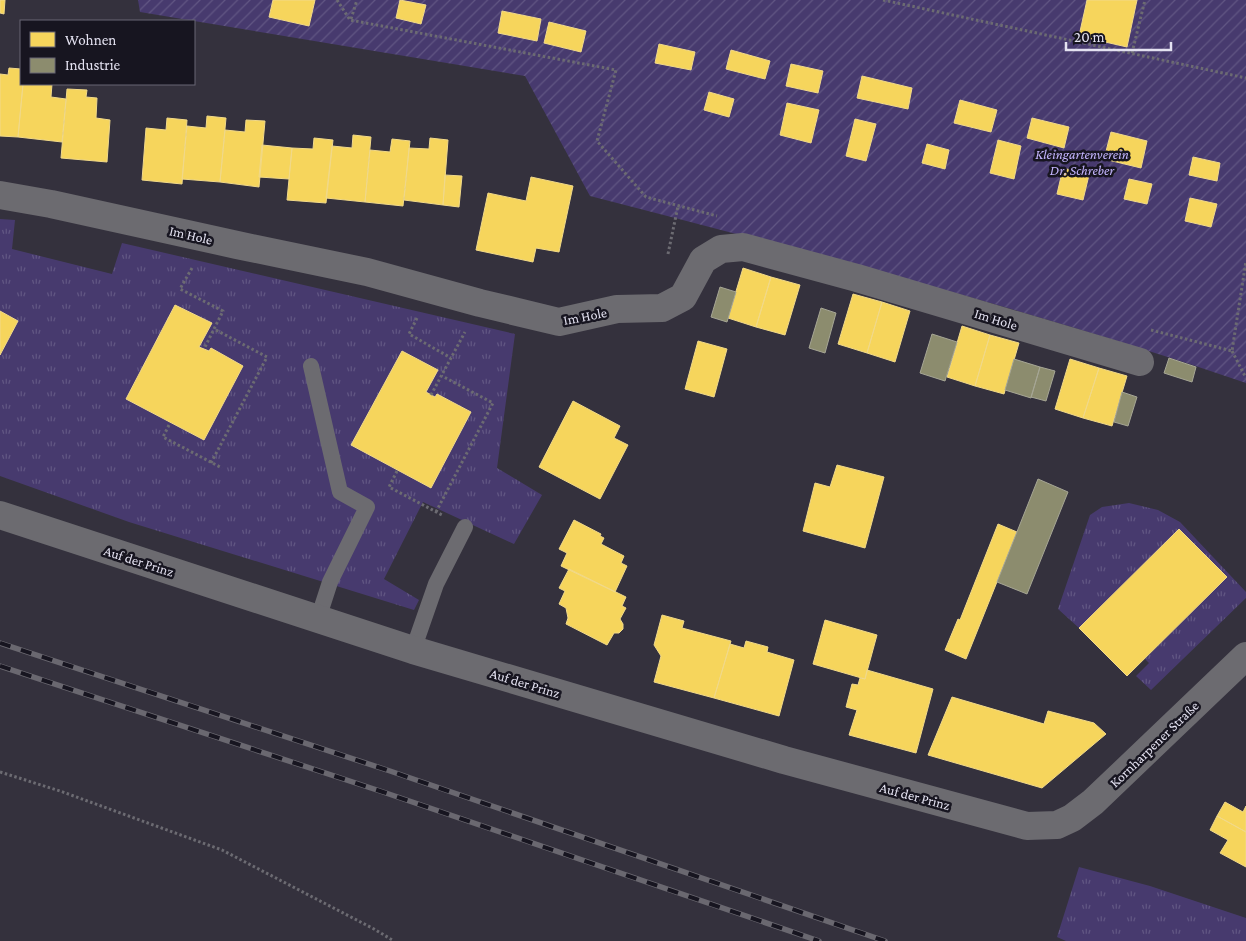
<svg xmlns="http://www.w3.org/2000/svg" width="1246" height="941" font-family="'Crimson Pro',serif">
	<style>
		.grass { fill: url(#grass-tufts) }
		.garden { fill: url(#garden-furrows) }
		.homes { fill: #f6d55c; stroke: #f1d989 }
		.industry { fill: #8c8c6e; stroke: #a6a695 }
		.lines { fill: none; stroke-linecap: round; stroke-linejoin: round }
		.path { stroke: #6c6b72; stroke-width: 3; stroke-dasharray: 2.5 2.5; stroke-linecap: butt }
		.service { stroke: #6c6b70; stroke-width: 16 }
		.minor { stroke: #6c6b70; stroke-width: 28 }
		.rail-casing { stroke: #6a6870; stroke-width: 5.5 }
		.rail { stroke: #171520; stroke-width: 4; stroke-dasharray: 11; stroke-linecap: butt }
		.labels { text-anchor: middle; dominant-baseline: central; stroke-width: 5; stroke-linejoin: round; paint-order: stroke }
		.park-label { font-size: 14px; font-style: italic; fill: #c3b4fd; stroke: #171520 }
		.street-label { font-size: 14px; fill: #e4e2f1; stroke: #171520 }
	</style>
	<defs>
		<pattern id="grass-tufts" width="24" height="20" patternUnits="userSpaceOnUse" patternTransform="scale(1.25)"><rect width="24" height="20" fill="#473a6e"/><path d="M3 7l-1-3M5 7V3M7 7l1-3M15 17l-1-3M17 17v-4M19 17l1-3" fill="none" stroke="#615683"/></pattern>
		<pattern id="garden-furrows" width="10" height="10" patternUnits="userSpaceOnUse" patternTransform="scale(1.25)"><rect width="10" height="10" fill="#473a6e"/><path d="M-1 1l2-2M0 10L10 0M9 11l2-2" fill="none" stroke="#615683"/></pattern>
	</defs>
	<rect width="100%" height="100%" fill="#34313d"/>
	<path class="grass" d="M0 219 15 220 12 249 112 274 122 243 515 334 497 468 542 495 514 544 423 502 384 579 419 600 414 610 129 522 0 476Z
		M1129 503 1158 510 1180 522 1246 592V598L1151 690 1136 676 1149 663 1145 659 1226 577 1178 530 1079 628 1058 609 1090 515 1102 507Z
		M1079 867 1150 886 1246 918V941H1066L1057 937Z"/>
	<path class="garden" d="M138 0H1246V383C1031 309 810 253 590 196L525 76 140 12Z"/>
	<path class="homes" d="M0 0H5L4 14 0 13Z
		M273 0H315L309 26 269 17Z
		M400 0 426 5 421 24 396 18Z
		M1087 0H1137L1127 47 1079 36Z
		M502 11 541 19 537 41 498 33Z
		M549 22 586 31 581 52 544 43Z
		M659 44 695 52 691 70 655 63Z
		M731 50 770 61 765 79 726 69Z
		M791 64 823 71 818 93 786 86Z
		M9 68 21 69V84H23L18 137 0 136V74L8 75Z
		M862 76 912 88 908 109 857 98Z
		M23 84H52L51 97 66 99 62 142 18 137Z
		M67 89 87 90 86 97 97 98 96 118 110 120 107 162 61 158Z
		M709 92 734 99 729 117 704 110Z
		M960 100 997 110 991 132 954 123Z
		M787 103 819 110 811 143 780 135Z
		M207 116 226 118 220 182 182 179 187 126 206 128Z
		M167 118 187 120 182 184 142 180 146 128 166 130Z
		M1032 118 1069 127 1064 148 1027 138Z
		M855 119 876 124 866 161 846 156Z
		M246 120 265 121 259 187 220 182 225 130 245 132Z
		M1111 132 1147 141 1141 168 1104 159Z
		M353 135 371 137 365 202 326 198 332 146 352 148Z
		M314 138 333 140 326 203 287 200 292 148 313 149Z
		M430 138 448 140 443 205 404 200 409 148 429 149Z
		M392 139 410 141 403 206 365 202 370 150 390 152Z
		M998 140 1021 146 1014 179 990 173Z
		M927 144 949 150 945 169 922 163Z
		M262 145 292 148 289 179 259 177Z
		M1193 157 1220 163 1217 181 1189 175Z
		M1063 168 1089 175 1083 200 1057 194Z
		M445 175 462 176 459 207 443 205Z
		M531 177 573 186 559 252 536 248 533 262 476 250 488 193 526 201Z
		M1129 179 1152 184 1147 204 1124 199Z
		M1190 198 1217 204 1211 227 1185 221Z
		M743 268 771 277 756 327 728 318Z
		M771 277 800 285 785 335 756 327Z
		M853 294 882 302 867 353 838 344Z
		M882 302 910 311 895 362 867 353Z
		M175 305 212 323 199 347 209 351 211 348 243 366 204 440 126 399Z
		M0 311 18 321 0 355Z
		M962 326 990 335 975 386 947 377Z
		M990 335 1019 343 1004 394 975 386Z
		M698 341 727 349 714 397 685 389Z
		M402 351 438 370 426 392 435 397 437 394 471 412 431 488 351 445Z
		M1070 359 1099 368 1083 418 1055 409Z
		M1099 368 1127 376 1112 426 1083 418Z
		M573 401 620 426 614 438 628 445 600 499 539 467Z
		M837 465 884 477 865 548 803 531 815 483 830 487Z
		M574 520 601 534 600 536 604 538 601 544 624 556 621 563 627 566 615 592 561 566 567 553 559 549Z
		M998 524 1017 532 966 659 945 650 958 619 960 620Z
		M1179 529 1227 577 1127 676 1079 628Z
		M569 569 626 597 622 606 626 608 620 619 623 624V629L619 633H614L607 645 566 624 568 618 566 608 559 604 565 591 559 588Z
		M662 615 684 621 682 628 731 641 714 698 654 682 661 656 654 645Z
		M825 620 877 635 865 679 813 664Z
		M746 641 768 647 767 652 794 660 779 716 714 698 730 644 744 648Z
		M867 670 933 689 916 753 849 735 857 710 846 707 852 684 858 685 860 678 865 679Z
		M952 697 1044 724 1048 711 1094 723 1106 734 1042 788 928 755Z
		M1225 802 1243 812 1246 806V832L1217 816Z
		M1217 816 1246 832V867L1220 853 1228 840 1210 830Z"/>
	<path class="industry" d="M720 287 736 292 727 322 711 317Z
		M821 308 836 313 825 353 809 348Z
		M932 334 957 342 945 381 920 373Z
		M1169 358 1196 367 1192 382 1164 373Z
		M1014 359 1040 367 1031 398 1005 390Z
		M1040 367 1055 371 1046 401 1031 397Z
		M1122 392 1137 397 1128 426 1114 422Z
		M1038 479 1068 492 1027 594 997 582Z"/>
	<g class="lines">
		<path class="path" d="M337 0 350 20 616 70 597 141 646 197 717 216
			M883 0 1246 78
			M351 19 357 0
			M1132 53 1145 0
			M668 254 678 206
			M192 268 180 289 223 311 204 349
			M417 318 409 334 451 358
			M1151 330 1232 351 1246 261
			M1232 351 1246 378
			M431 395 465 332
			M169 425 163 437 222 468
			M211 463 267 357 214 329
			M397 471 389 487 442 515
			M436 512 493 403 442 376
			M0 772 60 791 222 850 374 929 394 941"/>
		<path class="service" d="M311 366 340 492 367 507 330 582 318 619
			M413 650 436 584 465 527"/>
		<path class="minor" d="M0 195 51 204 237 245 367 272 480 303 559 322 617 309 662 308 683 297 703 260 721 249 743 247 857 278 1140 362
			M0 515 413 650 784 760 1027 826 1057 825 1072 818 1093 802 1246 656"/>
		<defs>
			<path id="rail" d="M0 643 390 771 885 941
				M0 666 383 792 819 941"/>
		</defs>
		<use href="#rail" class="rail-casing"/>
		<use href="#rail" class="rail"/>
	</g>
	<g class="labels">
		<g class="park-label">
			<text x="1082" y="154">Kleingartenverein<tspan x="1082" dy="16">Dr. Schreber</tspan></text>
		</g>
		<g class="street-label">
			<text transform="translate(191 235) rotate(13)">Im Hole</text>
			<text transform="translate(585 316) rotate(-11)">Im Hole</text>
			<text transform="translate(996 319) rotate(17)">Im Hole</text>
			<text transform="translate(139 561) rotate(18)">Auf der Prinz</text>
			<text transform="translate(525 683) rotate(17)">Auf der Prinz</text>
			<text transform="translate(1154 744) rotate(-44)">Kornharpener Straße</text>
			<text transform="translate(915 796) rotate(15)">Auf der Prinz</text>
		</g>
	</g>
	<rect x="20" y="20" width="175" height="65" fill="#171520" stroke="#696774"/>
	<rect x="30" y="32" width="25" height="15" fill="#f6d55c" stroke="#696774"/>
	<text x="65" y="45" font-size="15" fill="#e4e2f1">Wohnen</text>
	<rect x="30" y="58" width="25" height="15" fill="#8c8c6e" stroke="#696774"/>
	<text x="65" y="70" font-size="15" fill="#e4e2f1">Industrie</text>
	<path d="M1066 42v8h105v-8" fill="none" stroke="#e4e2f1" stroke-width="2.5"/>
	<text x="1074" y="42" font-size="15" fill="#e4e2f1" stroke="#171520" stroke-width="4" paint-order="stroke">20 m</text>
</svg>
